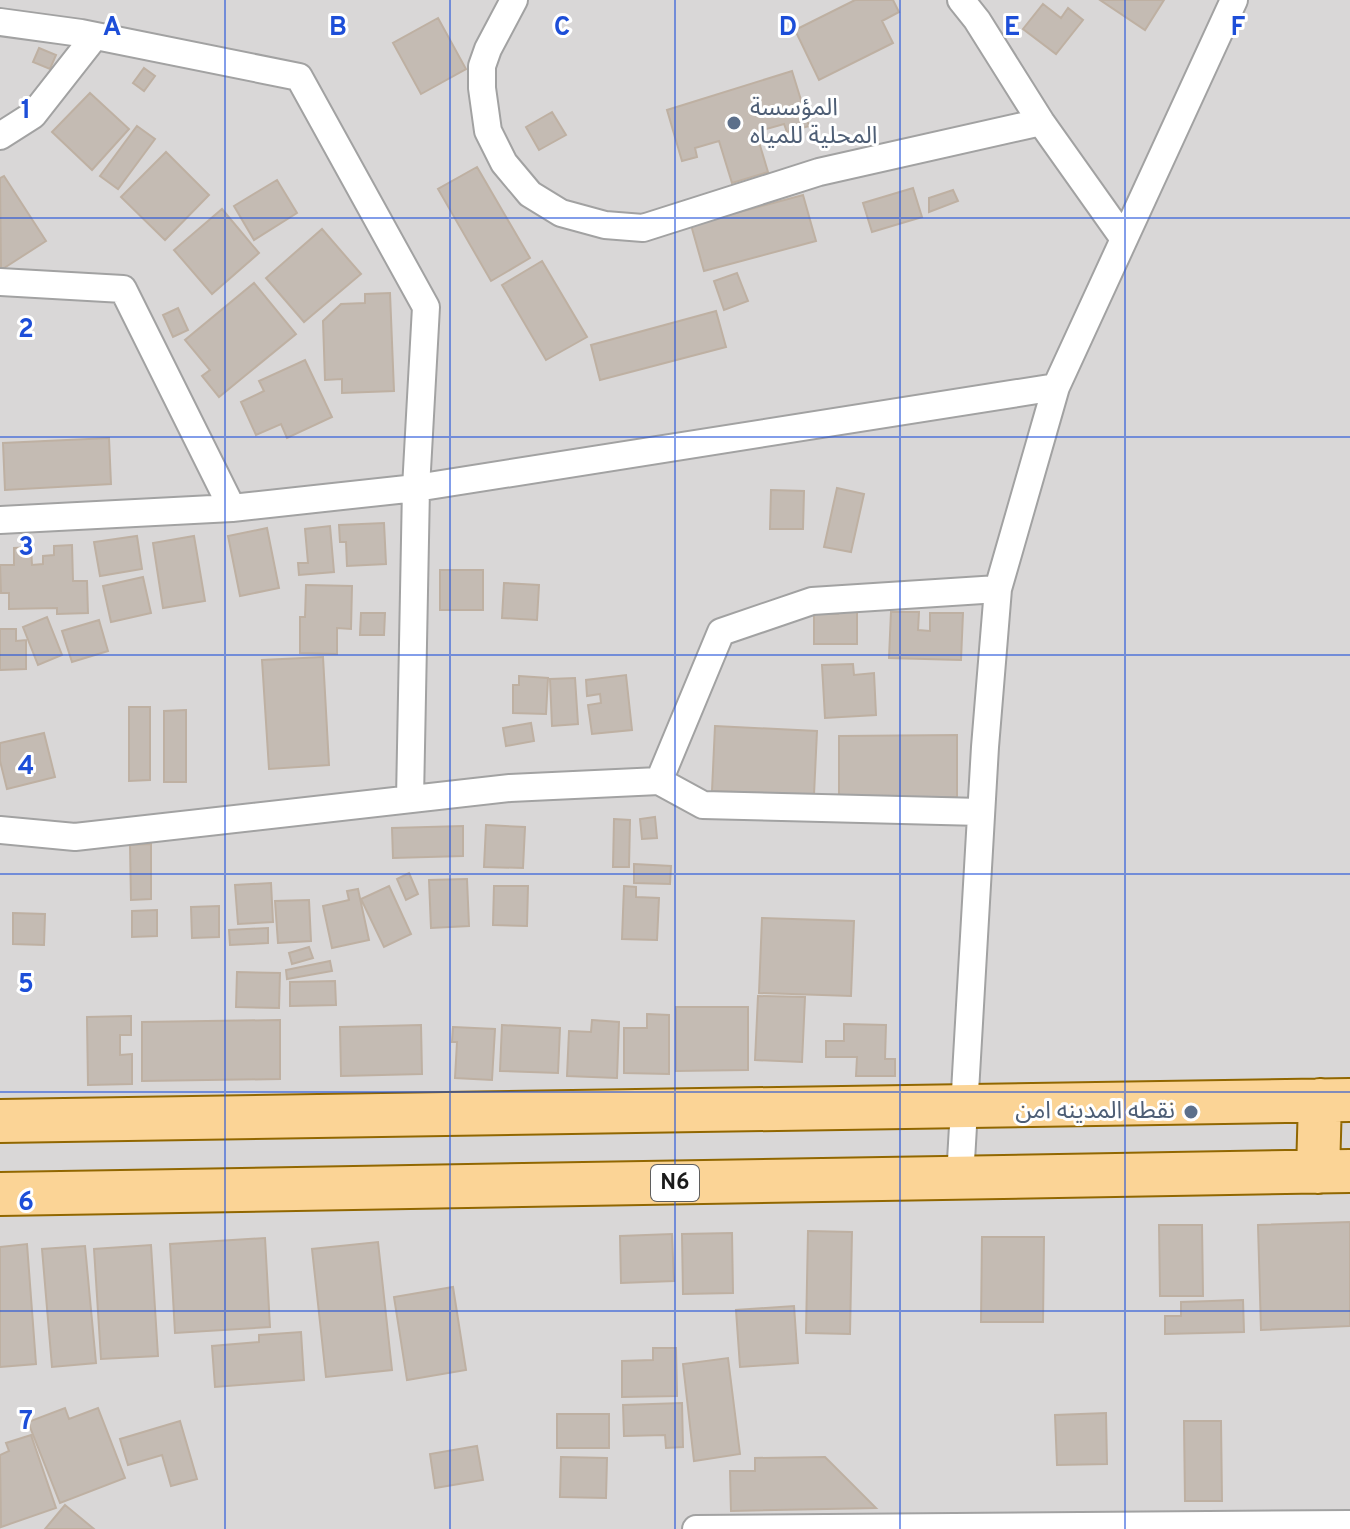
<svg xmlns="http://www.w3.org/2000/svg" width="1350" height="1529" font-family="Overpass,'Noto Sans Arabic',sans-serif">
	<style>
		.residential { fill: #d9d7d7 }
		.building { fill: #c4bbb3; stroke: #beb0a2; stroke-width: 2 }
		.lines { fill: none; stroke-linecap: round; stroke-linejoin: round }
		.street-casing { stroke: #a2a2a2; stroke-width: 30 }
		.primary-casing { stroke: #916700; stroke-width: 46 }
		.street { stroke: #fff; stroke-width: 26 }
		.primary { stroke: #fbd496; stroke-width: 42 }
		.grid { fill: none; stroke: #1d4ed8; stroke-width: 2; stroke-opacity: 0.55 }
		.service-dot { fill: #5c6f8a; stroke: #fff; stroke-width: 3 }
		.labels { text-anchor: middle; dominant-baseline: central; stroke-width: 6; stroke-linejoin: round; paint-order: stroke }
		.shield { fill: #fff; stroke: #5f5f5f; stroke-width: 2 }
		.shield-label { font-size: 22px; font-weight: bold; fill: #1b1b1b }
		.service-label { font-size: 24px; fill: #4e5e75; stroke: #fff; text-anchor: start }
		.grid-label { font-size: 26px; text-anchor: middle; font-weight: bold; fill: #1d4ed8; stroke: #fff; stroke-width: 6; stroke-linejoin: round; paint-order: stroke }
	</style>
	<rect width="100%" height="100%" fill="#ece9e0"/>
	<path class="residential" d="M0 0H1350V1529H0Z"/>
	<path class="building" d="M855 0H893L899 12 882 21 893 43 819 80 795 30Z
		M1100 0H1164L1145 30Z
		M1043 4 1061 18 1068 8 1083 20 1056 54 1023 29Z
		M438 18 466 69 421 94 393 43Z
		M39 48 56 55 50 69 33 62Z
		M144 68 155 76 144 91 133 83Z
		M792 71 809 126 787 132 784 124 756 132 768 172 732 183 719 141 695 148 697 157 682 161 667 110Z
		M90 93 129 129 92 170 52 132Z
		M552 112 566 135 539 150 526 127Z
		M137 126 155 139 118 189 100 176Z
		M166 152 209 195 165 240 121 197Z
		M477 167 530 258 491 281 438 189Z
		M4 176 46 241 1 270 0 178Z
		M277 180 297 213 254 240 234 206Z
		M913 188 922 217 872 232 863 203Z
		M953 190 958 201 929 212V198Z
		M803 195 816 241 704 271 691 225Z
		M222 209 259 253 212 294 174 250Z
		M322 229 361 274 304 322 266 278Z
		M542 261 587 337 546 360 502 285Z
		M737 273 748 301 724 310 714 281Z
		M254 283 296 334 219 397 202 376 210 370 185 340Z
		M390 293 394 391 342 393V379L325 380 323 321 341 304 365 303V294Z
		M178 308 188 330 173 337 163 315Z
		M716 311 726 347 600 380 591 345Z
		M305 360 332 417 287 438 281 424 256 435 241 402 264 391 259 381Z
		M109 438 111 484 5 490 3 443Z
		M837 488 864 494 851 552 824 547Z
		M771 490 804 491 803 529H770Z
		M384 523 386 564 347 566 346 542H340L339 525Z
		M330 526 334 572 299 575 298 563H308L305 529Z
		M267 528 279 588 240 596 228 536Z
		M137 536 142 569 100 576 94 542Z
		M194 536 205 601 163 608 153 543Z
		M72 545 73 581H87L88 613 57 614V608L9 609V593H1L0 565H14V548L31 547 32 565 43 564V556L54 555V546Z
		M440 570H483V610H440Z
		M143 577 151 613 111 622 103 586Z
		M504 583 539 585 537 620 502 618Z
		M306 585 352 586 351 629 337 628V654L300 653V617H305Z
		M838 605H857V644H814V614H838Z
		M891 612H919L918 630 930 631V613H963L961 660 889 658Z
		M361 613H385L384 635H360Z
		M47 617 62 655 38 665 23 627Z
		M99 620 108 651 72 662 62 631Z
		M0 629H16V641L26 640V669L0 670Z
		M323 657 329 765 269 769 262 660Z
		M853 664 854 675 874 673 876 715 825 718 822 665Z
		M626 675 632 730 592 734 588 705 601 703 600 694 587 696 586 680Z
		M519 676 548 678 546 714 513 713V685H519Z
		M575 678 578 724 552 726 550 679Z
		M129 707H150V780L129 781Z
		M186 710V782H164V711Z
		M531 723 534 741 506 746 503 728Z
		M715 726 817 731 814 795 712 791Z
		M44 733 55 777 7 789 0 761V743Z
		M957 735V797L839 798V736Z
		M655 817 657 838 642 839 640 819Z
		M614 819 630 820 629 867H613Z
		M486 825 525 827 523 868 484 867Z
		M463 826V856L393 858 392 828Z
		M151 844V899L131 900 130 845Z
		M634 864 671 866 670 884 634 883Z
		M409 873 418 894 406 900 397 879Z
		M467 879 469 926 431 928 429 880Z
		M271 883 273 922 238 924 235 885Z
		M389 886 411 934 384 947 361 899Z
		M494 886H528L527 926 493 925Z
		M624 886 636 887V897L659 898 657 940 622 939Z
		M358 889 369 940 332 948 323 906 349 900 347 891Z
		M309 900 311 941 278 943 275 901Z
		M219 906V937L192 938 191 907Z
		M157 910V936L132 937V911Z
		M13 913 45 914 44 945 13 944Z
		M762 918 854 921 851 996 759 993Z
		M268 928V943L230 945 229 930Z
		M309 947 313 958 292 964 289 953Z
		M330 961 332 971 287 979 286 970Z
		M237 972 280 973 279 1008 236 1007Z
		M335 981 336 1005 290 1006V982Z
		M758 996 805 997 802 1062 755 1060Z
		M676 1007H748V1070L676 1071Z
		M647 1014 669 1015V1074L624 1073V1028H647Z
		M131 1016V1035H120V1055L132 1054V1084L88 1085 87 1017Z
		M280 1020V1079L142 1081V1022Z
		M592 1020 619 1022 617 1078 567 1076 569 1031 591 1032Z
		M844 1024 886 1025 885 1059H895V1076H856L857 1057H826V1041H844Z
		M421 1025 422 1074 341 1076 340 1027Z
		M502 1025 560 1028 558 1073 500 1071Z
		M453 1027 495 1029 492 1080 455 1078 457 1042H452Z
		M1350 1222V1326L1261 1330 1258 1225Z
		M1159 1225H1202L1203 1296H1160Z
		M808 1231 852 1232 850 1334 806 1333Z
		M732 1233 733 1293 683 1294 682 1234Z
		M672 1234 674 1281 621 1283 620 1236Z
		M982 1237H1044L1043 1322H981Z
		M265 1238 270 1327 175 1333 170 1244Z
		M378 1242 392 1370 326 1377 312 1249Z
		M27 1244 36 1364 0 1367V1247Z
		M151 1245 158 1356 101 1359 94 1249Z
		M85 1246 96 1363 52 1367 42 1249Z
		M453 1287 466 1370 407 1380 394 1297Z
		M1243 1300 1244 1332 1165 1334V1316H1181V1302Z
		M794 1306 798 1363 740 1367 736 1310Z
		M301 1332 304 1380 215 1387 212 1346 259 1342V1335Z
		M653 1348H676L677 1396 622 1397V1361L653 1360Z
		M728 1358 740 1454 694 1461 683 1364Z
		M682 1403 683 1447 666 1448 665 1435 624 1436 623 1405Z
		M65 1408 69 1419 98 1408 125 1478 60 1503 28 1422Z
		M1106 1413 1107 1464 1057 1465 1055 1415Z
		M557 1414H609V1448H557Z
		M180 1421 197 1479 171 1486 162 1455 128 1465 120 1439Z
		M1184 1421H1221L1222 1501H1185Z
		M31 1435 56 1508 1 1527 0 1455 9 1451 6 1443Z
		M477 1446 483 1480 435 1488 430 1454Z
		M561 1457 607 1458 606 1498 560 1497Z
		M825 1457 876 1508 731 1511 730 1471H755V1458Z
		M65 1505 94 1529H45Z"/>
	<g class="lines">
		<defs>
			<path id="street" d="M514 0 488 49 482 66V88L488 131 504 163 530 194 561 213 605 225 643 228 819 172 1041 122
				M961 0 977 20 1041 122 1124 239
				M0 22 81 33 299 77 426 307 416 488 410 799
				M0 136 33 115 95 36
				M0 282 123 289 232 508
				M0 520 232 508 416 488 1056 387
				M659 781 703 805 981 812
				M0 830 75 837 510 788 659 781 721 632 812 601 998 589
				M960 1178 985 747 998 589 1056 387 1234 0
				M696 1529 1350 1524"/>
			<path id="primary" d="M0 1121 1350 1100
				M1318 1172 1320 1100
				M0 1194 1350 1171"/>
		</defs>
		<use href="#street" class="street-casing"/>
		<use href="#primary" class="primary-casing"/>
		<use href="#street" class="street"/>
		<use href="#primary" class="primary"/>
	</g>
	<path class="grid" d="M225 0V1529M450 0V1529M675 0V1529M900 0V1529M1125 0V1529M0 218H1350M0 437H1350M0 655H1350M0 874H1350M0 1092H1350M0 1311H1350"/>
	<g class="service-dot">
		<circle cx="734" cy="123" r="8"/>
		<circle cx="1191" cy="1112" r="8"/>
	</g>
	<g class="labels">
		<rect class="shield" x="651" y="1165" width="48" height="36" rx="6"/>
		<g class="shield-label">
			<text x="675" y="1183">N6</text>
		</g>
		<g class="service-label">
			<text x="750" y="109">المؤسسة<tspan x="750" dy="28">المحلية للمياه</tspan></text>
			<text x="1175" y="1112" text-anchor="end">نقطه المدينه امن</text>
		</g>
	</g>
	<g class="grid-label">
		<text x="112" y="35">A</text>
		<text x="338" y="35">B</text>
		<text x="562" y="35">C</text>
		<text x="788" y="35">D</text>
		<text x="1012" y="35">E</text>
		<text x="1238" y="35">F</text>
		<text x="26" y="118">1</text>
		<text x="26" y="337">2</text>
		<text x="26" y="555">3</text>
		<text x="26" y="774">4</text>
		<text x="26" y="992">5</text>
		<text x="26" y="1210">6</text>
		<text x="26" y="1429">7</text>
	</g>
</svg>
